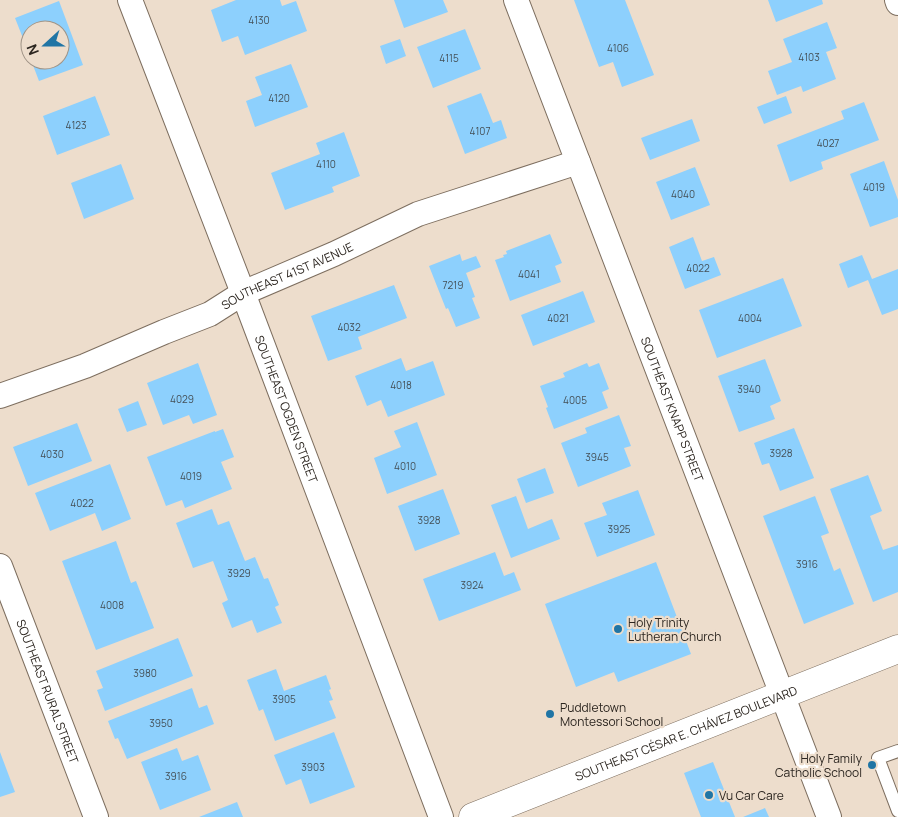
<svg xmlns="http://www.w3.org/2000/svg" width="898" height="817" font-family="Manrope,sans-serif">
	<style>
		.building { fill: #8dd0fd }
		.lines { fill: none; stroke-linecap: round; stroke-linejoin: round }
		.lane-casing { stroke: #7d6e5f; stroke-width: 14 }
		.street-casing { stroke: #7d6e5f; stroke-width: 26 }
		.secondary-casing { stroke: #7d6e5f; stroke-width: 29 }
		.lane { stroke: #fff; stroke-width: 12 }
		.street { stroke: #fff; stroke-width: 24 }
		.secondary { stroke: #fff; stroke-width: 28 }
		.poi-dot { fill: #2075a5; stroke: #edddcc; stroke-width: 2 }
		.labels { text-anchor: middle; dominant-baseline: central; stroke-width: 4.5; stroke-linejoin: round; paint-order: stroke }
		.number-label { font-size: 10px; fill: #445057 }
		.street-label { font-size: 12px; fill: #2c2620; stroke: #edddcc }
		.poi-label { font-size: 12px; fill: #2c2620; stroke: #edddcc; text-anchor: start }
	</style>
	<rect width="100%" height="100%" fill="#edddcc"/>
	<path class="building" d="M236 0H280L282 6 296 1 307 31 245 55 238 36 222 42 211 10Z
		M394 0H443L448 12 404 28Z
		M574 0H625L654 75 622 87 613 62 599 67Z
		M768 0H822L823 4 776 22Z
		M59 1 83 65 39 81 31 60H60V30H30V56L15 18Z
		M827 22 837 48 826 52 836 79 803 92 801 86 777 95 768 71 792 62 783 39Z
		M465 29 481 69 433 88 417 47Z
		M400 39 406 56 386 64 380 46Z
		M291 64 308 107 255 127 246 101 262 95 255 77Z
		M481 93 493 123 501 120 507 138 465 154 447 106Z
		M95 96 110 135 57 155 43 116Z
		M786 96 792 113 764 124 757 107Z
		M864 102 879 140 821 162 823 169 790 182 777 145 844 119 841 111Z
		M692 119 700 141 650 160 641 138Z
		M344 132 360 176 332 187 334 192 285 210 271 173 320 154 316 143Z
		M884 161 898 200V217L870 227 850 174Z
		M121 164 134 199 84 219 71 183Z
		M695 167 710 205 671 220 656 182Z
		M550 234 562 263 555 266 561 282 510 301 495 260 504 257 503 255 507 254 506 251Z
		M693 237 702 261 714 257 721 275 685 289 669 247Z
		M460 254 462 261 476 256 481 267 466 273 475 297 472 298 480 318 456 327 448 308 446 309 429 266Z
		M862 255 872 279 898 269V309L882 315 868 280 848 288 839 264Z
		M783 278 802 326 717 358 699 310Z
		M394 285 407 318 358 337 362 349 328 361 311 316Z
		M583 291 595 322 533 346 521 315Z
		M401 358 406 371 433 361 445 395 388 417 381 400 367 406 355 376Z
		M765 359 781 401 770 406 775 419 739 432 718 376Z
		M198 363 217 415 193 424 189 415 163 425 147 383Z
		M587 363 589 367 599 363 609 389 602 392 608 408 554 429 546 408 548 407 540 386 565 377 563 373Z
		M138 401 147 425 127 432 118 409Z
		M619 415 631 446 624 448 631 466 578 487 561 443 587 433 585 428Z
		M417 422 437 475 387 494 374 458 401 447 394 431Z
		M77 423 92 461 28 486 13 447Z
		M794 428 814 478 780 491 769 463 762 465 754 443Z
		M223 429 234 457 221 462 232 489 185 508 182 500 166 506 147 457 215 431V432Z
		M110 464 131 519 102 531 95 513 50 531 35 493Z
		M545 468 554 493 526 503 517 479Z
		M868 475 882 511 870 516 883 550 898 545V592L873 602 830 489Z
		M443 489 460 534 415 551 398 506Z
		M638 490 655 535 597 557 584 523 607 515 602 503Z
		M516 496 528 529 552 519 560 539 511 558 491 505Z
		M815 496 829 533 821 536 834 571 840 568 854 604 804 624 763 516Z
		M212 509 218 525 229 521 245 561 255 557 264 579 268 578 279 605 275 607 282 623 257 633 252 620 232 628 222 603 228 600 213 561 193 568 176 523Z
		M116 541 131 583 136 581 154 628 96 650 62 561Z
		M495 552 504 576 514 572 521 590 439 621 423 579Z
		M656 562 691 654 618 682 614 672 576 687 545 604Z
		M178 638 193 676 105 711 97 690 103 688 96 671Z
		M276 669 284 691 326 675 331 689 329 690 333 700 329 701 336 718 275 741 263 709 259 711 247 680Z
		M192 688 199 708 207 705 214 724 127 759 118 738 115 739 108 721Z
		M334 732 355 787 310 804 301 779 286 785 274 755Z
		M177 748 182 761 198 755 211 790 160 810 141 762Z
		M0 752 15 792 0 797Z
		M713 762 735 817H701L684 773Z
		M237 802 243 817H199Z
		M765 808 769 817H743Z"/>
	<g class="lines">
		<defs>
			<path id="lane" d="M898 751 878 758 898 811"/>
			<g id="street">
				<path id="s1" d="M130 0 243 293 441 817"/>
				<path id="s2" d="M516 0 829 817"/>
				<path d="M897 0 898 3"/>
				<path id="s3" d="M0 396 85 366 164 332 210 314 243 293 334 254 418 214 578 162"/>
				<path id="s4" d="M0 566 96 817"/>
			</g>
			<g id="secondary">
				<path id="s5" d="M473 817 898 649"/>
			</g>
		</defs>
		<use href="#lane" class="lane-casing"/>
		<use href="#street" class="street-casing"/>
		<use href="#secondary" class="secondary-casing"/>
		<use href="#lane" class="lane"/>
		<use href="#street" class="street"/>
		<use href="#secondary" class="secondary"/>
	</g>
	<g class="poi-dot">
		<circle cx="618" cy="629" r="5"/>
		<circle cx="550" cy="714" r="5"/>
		<circle cx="872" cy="765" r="5"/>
		<circle cx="709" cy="795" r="5"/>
	</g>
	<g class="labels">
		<g class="number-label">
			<text x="259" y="20">4130</text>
			<text x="618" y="48">4106</text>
			<text x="809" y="57">4103</text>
			<text x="449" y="58">4115</text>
			<text x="279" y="98">4120</text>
			<text x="76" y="125">4123</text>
			<text x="480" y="131">4107</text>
			<text x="828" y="143">4027</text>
			<text x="326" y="164">4110</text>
			<text x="874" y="187">4019</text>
			<text x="683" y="194">4040</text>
			<text x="698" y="268">4022</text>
			<text x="529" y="274">4041</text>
			<text x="453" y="285">7219</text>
			<text x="558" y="318">4021</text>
			<text x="750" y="318">4004</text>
			<text x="349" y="327">4032</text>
			<text x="401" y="385">4018</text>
			<text x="749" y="389">3940</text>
			<text x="182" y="399">4029</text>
			<text x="575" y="400">4005</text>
			<text x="781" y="453">3928</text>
			<text x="52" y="454">4030</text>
			<text x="597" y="457">3945</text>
			<text x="405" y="466">4010</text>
			<text x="191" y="476">4019</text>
			<text x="82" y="503">4022</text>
			<text x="429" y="520">3928</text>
			<text x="619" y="529">3925</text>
			<text x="807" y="564">3916</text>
			<text x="239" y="573">3929</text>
			<text x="472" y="585">3924</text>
			<text x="112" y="605">4008</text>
			<text x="145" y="673">3980</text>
			<text x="284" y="699">3905</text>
			<text x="161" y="723">3950</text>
			<text x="313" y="767">3903</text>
			<text x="176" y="776">3916</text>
		</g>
		<g class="street-label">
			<text stroke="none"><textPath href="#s3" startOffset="312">SOUTHEAST 41ST AVENUE</textPath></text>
			<text stroke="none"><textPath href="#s1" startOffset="438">SOUTHEAST OGDEN STREET</textPath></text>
			<text stroke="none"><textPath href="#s2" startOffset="438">SOUTHEAST KNAPP STREET</textPath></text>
			<text stroke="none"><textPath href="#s4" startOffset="134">SOUTHEAST RURAL STREET</textPath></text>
			<text stroke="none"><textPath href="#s5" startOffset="229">SOUTHEAST CÉSAR E. CHÁVEZ BOULEVARD</textPath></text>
		</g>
		<g class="poi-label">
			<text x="628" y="622">Holy Trinity<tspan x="628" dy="14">Lutheran Church</tspan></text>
			<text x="560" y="707">Puddletown<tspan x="560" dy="14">Montessori School</tspan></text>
			<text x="862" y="758" text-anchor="end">Holy Family<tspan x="862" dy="14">Catholic School</tspan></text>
			<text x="719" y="795">Vu Car Care</text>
		</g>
	</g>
	<g transform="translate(45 45) rotate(249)"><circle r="24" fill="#edddcc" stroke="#a09487"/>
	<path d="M0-4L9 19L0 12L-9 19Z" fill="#2075a5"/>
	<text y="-8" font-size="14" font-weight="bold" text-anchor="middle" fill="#2c2620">N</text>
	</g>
</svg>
